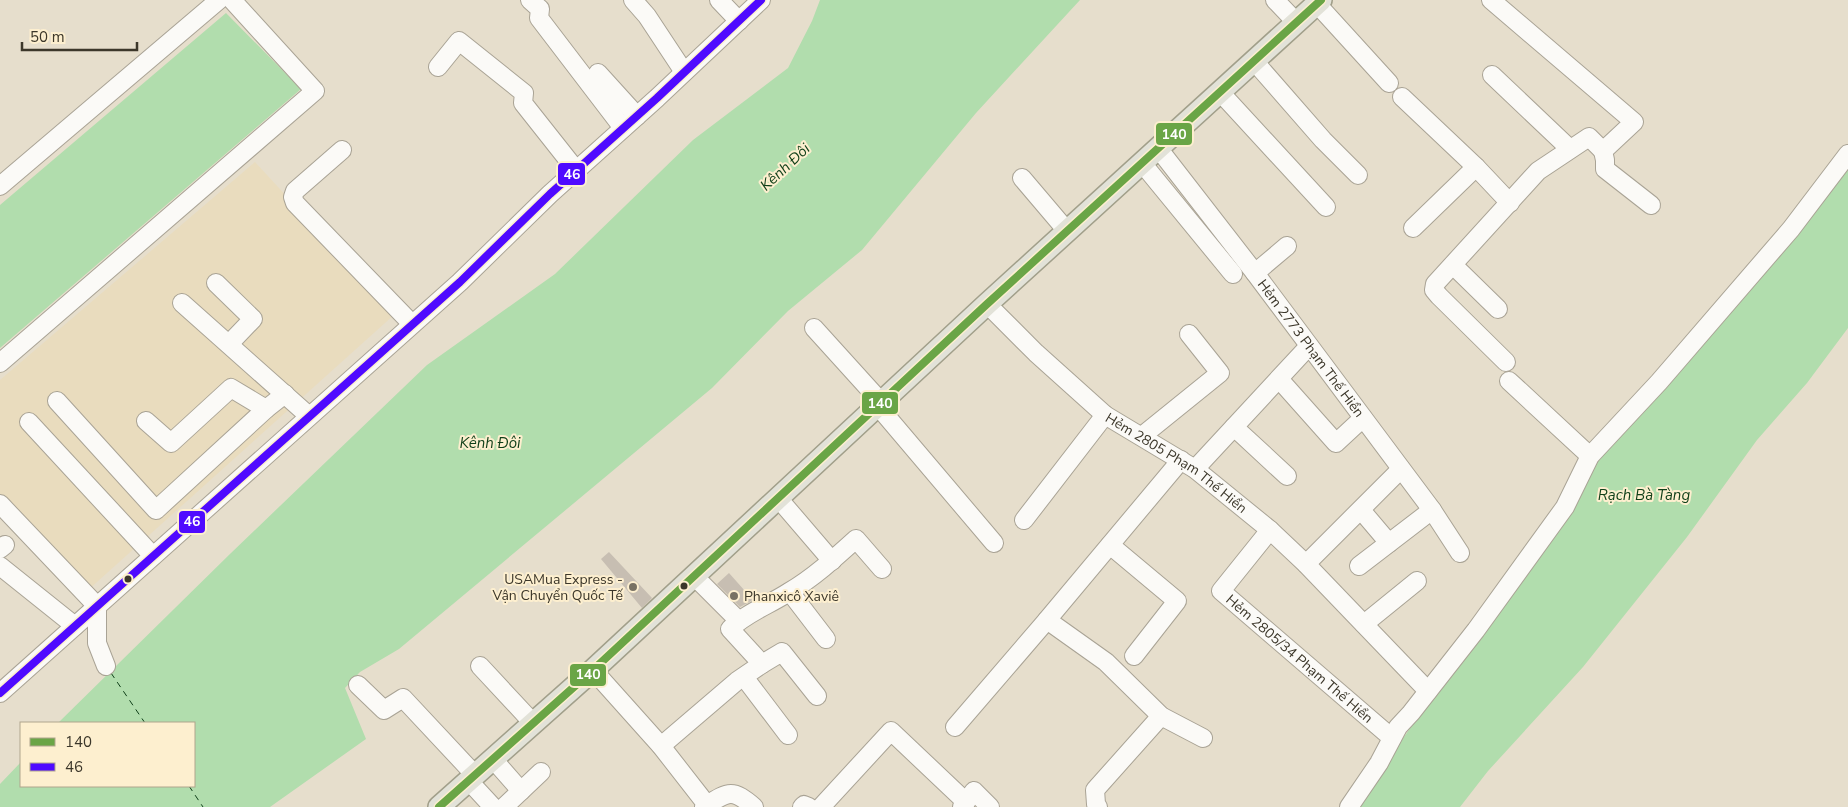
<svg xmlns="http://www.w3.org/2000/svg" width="1848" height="807" font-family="'Nunito Sans',sans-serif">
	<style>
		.built { fill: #e9dcbe }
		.water { fill: #b1ddad }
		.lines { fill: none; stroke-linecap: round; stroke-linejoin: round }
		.ferry { stroke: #0f3f18; stroke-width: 1; stroke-dasharray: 6 5; stroke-linecap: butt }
		.building { fill: #c7beb2 }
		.minor-casing { stroke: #a9a395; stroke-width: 20 }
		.major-casing { stroke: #a19f8a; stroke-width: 24 }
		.minor { stroke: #fbfaf7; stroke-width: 18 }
		.major { stroke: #e2e2d8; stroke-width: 21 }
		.bus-1-casing { stroke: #fdefcf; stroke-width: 11 }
		.bus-2-casing { stroke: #fdefcf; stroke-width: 11 }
		.bus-1 { stroke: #6aa546; stroke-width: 8 }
		.bus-2 { stroke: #4f0aff; stroke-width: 8 }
		.bus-dot { fill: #3c372a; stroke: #fdefcf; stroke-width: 2 }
		.poi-dot { fill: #787163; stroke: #fdefcf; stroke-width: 2 }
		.labels { text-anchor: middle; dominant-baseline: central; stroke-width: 4; stroke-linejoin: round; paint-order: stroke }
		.street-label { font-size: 14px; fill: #3c372a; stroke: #fdefcf }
		.poi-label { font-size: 14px; fill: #3c372a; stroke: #fdefcf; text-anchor: end }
		.water-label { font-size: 15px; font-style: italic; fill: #0f3f18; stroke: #fdefcf }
		.line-badge { stroke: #fdefcf; stroke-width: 2 }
		.badge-label { font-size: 14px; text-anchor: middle; font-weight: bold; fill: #fff }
	</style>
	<rect width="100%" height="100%" fill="#e6decc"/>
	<path class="built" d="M255 162 395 314 87 591 0 498V380Z"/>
	<path class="water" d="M820 0H1080L976 113 862 250 788 311 712 388 399 649 360 672 345 688 366 739 270 807H0V784L21 762V786H194V723H58L231 553 427 365 555 274 693 140 788 68 812 21Z
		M226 13 301 89 0 348V205Z
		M1848 169V328L1807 383 1757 440 1687 537 1583 667 1488 771 1460 807H1354L1395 750 1600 452 1789 243Z"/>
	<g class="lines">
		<path class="ferry" d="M111 673 145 723
			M189 786 203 807"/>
	</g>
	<path class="building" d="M609 552 652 598 642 608 601 559Z
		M729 573 753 600 740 607 717 584Z"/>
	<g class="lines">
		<defs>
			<g id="minor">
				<path d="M530 0 540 9 539 18 623 128"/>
				<path d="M633 0 647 16 684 72"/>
				<path d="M719 0 739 21"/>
				<path d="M1275 0 1297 23"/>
				<path d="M1491 0 1634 122 1603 151 1589 137 1538 171 1435 284 1434 290 1439 296 1506 362"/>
				<path d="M1317 4 1389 83"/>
				<path d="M1254 61 1323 140 1358 175"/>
				<path d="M438 67 459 41 524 93 523 103 576 170"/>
				<path d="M598 73 637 116"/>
				<path d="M1492 75 1570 149"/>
				<path d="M1220 92 1326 207"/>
				<path d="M1402 97 1476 167 1510 203"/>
				<path id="s1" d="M1158 148 1255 273 1432 510 1460 553"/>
				<path d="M342 150 295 191 293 197 295 203 412 324"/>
				<path d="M1603 151 1605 160V169L1651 205"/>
				<path d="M1142 163 1233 274"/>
				<path d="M1022 178 1067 231"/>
				<path d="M0 186 219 0"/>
				<path d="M1413 228 1476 167"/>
				<path d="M1453 265 1498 309"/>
				<path d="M1255 273 1287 246"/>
				<path d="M216 283 253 319 229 344"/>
				<path d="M182 303 309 416"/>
				<path id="s2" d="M987 304 1036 353 1105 415 1195 469 1270 530 1306 564 1428 691"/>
				<path d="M814 328 881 402"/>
				<path d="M0 363 315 91 232 0"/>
				<path d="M1279 379 1336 443 1363 418"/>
				<path d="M1509 381 1590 456"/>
				<path d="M57 401 156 510 266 409"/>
				<path d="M877 405 994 543"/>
				<path d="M146 421 171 443 231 388 266 409 285 394"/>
				<path d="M29 422 153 556"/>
				<path d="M1234 427 1287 476"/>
				<path d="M1142 436 1220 373 1189 334"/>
				<path d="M1181 460 1047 620 1106 662 1161 716 1203 738"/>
				<path d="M1195 469 1309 346"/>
				<path d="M778 498 832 561"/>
				<path d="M0 504 97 606V643L106 666"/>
				<path d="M1361 510 1389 543"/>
				<path d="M1024 520 1105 415"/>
				<path id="s3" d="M1270 530 1221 591 1392 738"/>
				<path d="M1110 545 1177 601 1134 656"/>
				<path d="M0 549 5 545"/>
				<path d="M1306 564 1401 469"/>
				<path d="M0 566 75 626"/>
				<path d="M1359 566 1432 510"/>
				<path d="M694 576 739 621"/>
				<path d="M790 592 826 639"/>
				<path d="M1364 624 1417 581"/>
				<path d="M762 664 782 652 817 696"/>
				<path d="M480 666 533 723"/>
				<path d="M593 670 661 746 707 805 704 807"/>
				<path d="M744 677 788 735"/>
				<path d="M358 685 384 710 403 698 475 775"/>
				<path d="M0 693 460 282 550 194 657 98 761 0"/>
				<path d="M955 727 1047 620"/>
				<path d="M661 746 737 681 762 664 730 629C746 613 769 605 789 592 813 578 835 558 856 539L882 569"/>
				<path d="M493 759 521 791"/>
				<path d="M468 780 493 807"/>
				<path d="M504 807 541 772"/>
				<path d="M709 807 707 805C729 791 733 789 754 807"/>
				<path d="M802 807 804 805 809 807"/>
				<path d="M821 807 891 731 966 802"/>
				<path d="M962 807 974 791 990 807"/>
				<path d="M1098 807 1096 804 1095 790 1161 716"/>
				<path d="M1349 807 1379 763 1398 727 1411 713 1476 630 1565 507 1590 456 1659 382 1791 229 1848 154"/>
			</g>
			<path id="major" d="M439 807 593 670 987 304 1321 0"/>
		</defs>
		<use href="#minor" class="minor-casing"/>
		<use href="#major" class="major-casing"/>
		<use href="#minor" class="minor"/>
		<use href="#major" class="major"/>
		<defs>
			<path id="bus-1" d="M439 807 593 670 987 304 1321 0"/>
			<path id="bus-2" d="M0 693 460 282 550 194 657 98 761 0"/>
		</defs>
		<use href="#bus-1" class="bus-1-casing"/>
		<use href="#bus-2" class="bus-2-casing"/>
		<use href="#bus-1" class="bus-1"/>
		<use href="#bus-2" class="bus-2"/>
	</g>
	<g class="bus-dot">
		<circle cx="128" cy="579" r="4.5"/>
		<circle cx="684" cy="586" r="4.5"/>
	</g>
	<g class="poi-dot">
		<circle cx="633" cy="587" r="5"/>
		<circle cx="734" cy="596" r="5"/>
	</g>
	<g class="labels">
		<g class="street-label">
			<text stroke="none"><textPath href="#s1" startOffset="252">Hẻm 2773 Phạm Thế Hiển</textPath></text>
			<text stroke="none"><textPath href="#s2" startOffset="248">Hẻm 2805 Phạm Thế Hiển</textPath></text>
			<text stroke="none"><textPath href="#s3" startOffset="182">Hẻm 2805/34 Phạm Thế Hiển</textPath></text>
		</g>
		<g class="poi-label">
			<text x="623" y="579">USAMua Express -<tspan x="623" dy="16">Vận Chuyển Quốc Tế</tspan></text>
			<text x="744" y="596" text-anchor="start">Phanxicô Xaviê</text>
		</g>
		<g class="water-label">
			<text transform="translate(785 167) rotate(-43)">Kênh Đôi</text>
			<text x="490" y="443">Kênh Đôi</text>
			<text x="1644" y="495">Rạch Bà Tàng</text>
		</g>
	</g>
	<g class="line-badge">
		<rect x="1155" y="122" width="38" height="24" rx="5" fill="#6aa546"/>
		<rect x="557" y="162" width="29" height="24" rx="5" fill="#4f0aff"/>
		<rect x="861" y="391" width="38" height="24" rx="5" fill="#6aa546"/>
		<rect x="178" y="510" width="28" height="24" rx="5" fill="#4f0aff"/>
		<rect x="569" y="663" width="38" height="24" rx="5" fill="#6aa546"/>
	</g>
	<g class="badge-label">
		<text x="1174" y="139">140</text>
		<text x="572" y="179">46</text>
		<text x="880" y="408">140</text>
		<text x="192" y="526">46</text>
		<text x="588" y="679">140</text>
	</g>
	<rect x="20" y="722" width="175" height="65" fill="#fdefcf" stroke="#b0a58d"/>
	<rect x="30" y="738" width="25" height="8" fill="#6aa546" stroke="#b0a58d"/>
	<text x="65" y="747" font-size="15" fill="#3c372a">140</text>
	<rect x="30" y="763" width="25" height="8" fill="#4f0aff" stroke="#b0a58d"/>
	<text x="65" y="772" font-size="15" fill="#3c372a">46</text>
	<path d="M22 42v8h115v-8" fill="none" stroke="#3c372a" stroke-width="2.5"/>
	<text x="30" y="42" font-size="15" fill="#3c372a" stroke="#fdefcf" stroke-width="4" paint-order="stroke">50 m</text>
</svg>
